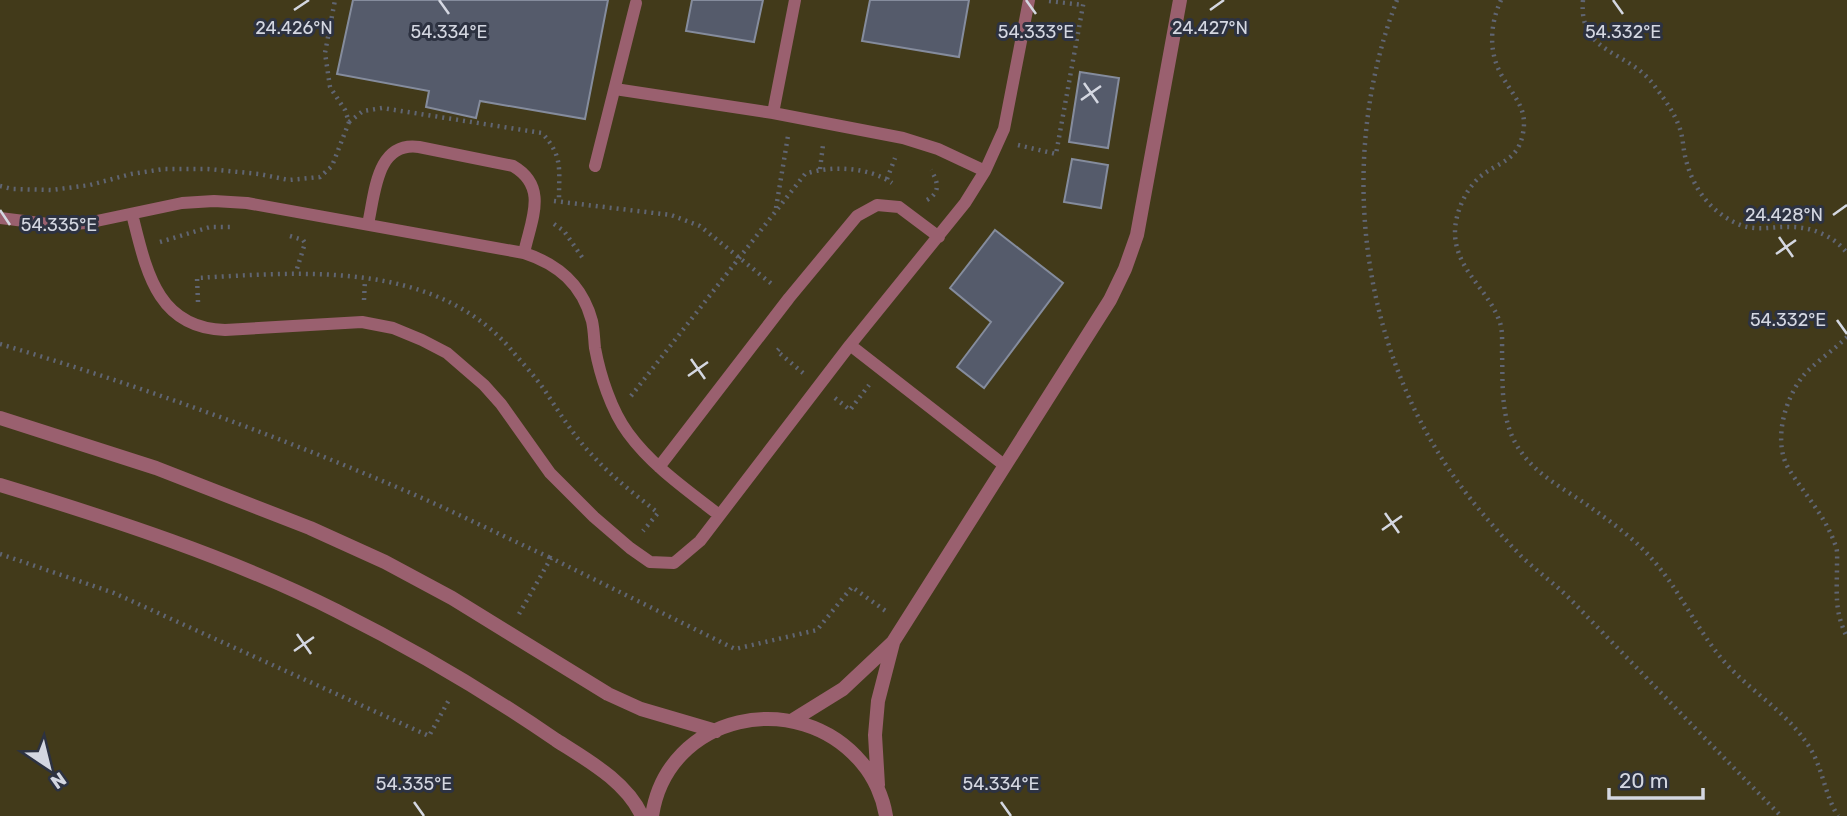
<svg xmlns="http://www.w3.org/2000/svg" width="1847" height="816" font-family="Rubik,sans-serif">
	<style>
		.sand { fill: #423a1a }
		.building { fill: #555b6b; stroke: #858c9d; stroke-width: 2 }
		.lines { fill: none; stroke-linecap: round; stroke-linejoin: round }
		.path { stroke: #606572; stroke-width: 4.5; stroke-dasharray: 2 5; stroke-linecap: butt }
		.lane { stroke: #9a606f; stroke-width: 12 }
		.street { stroke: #9a606f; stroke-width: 14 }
		.ticks { fill: none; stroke: #d4d7e1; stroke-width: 2.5 }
		.ticks-label { font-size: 18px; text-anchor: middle; fill: #d4d7e1; stroke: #2d3241; stroke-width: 6; stroke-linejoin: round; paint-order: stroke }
	</style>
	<rect width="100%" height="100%" fill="#2d3241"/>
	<path class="sand" d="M0 0H1847V816H0Z"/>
	<path class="building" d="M353 0H608L585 119 480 101 476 118 426 107 429 91 337 74Z
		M692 0H763L754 42 686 31Z
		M870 0H969L959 57 862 41Z
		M1080 72 1119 78 1108 148 1069 142Z
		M1072 159 1108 165 1101 208 1064 202Z
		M995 230 1063 283 984 388 957 367 991 322 950 288Z"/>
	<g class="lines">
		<path class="path" d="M1397 0C1336 158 1359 348 1460 485 1479 511 1500 534 1522 557 1538 572 1555 584 1570 599 1640 671 1710 744 1781 816
			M1501 0C1490 24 1488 52 1502 76 1513 96 1528 108 1523 133 1518 161 1500 161 1481 176 1466 188 1455 213 1455 232 1455 269 1487 288 1499 320 1503 329 1502 342 1502 351 1503 382 1500 416 1516 444 1531 471 1559 486 1583 502 1607 519 1633 537 1652 559 1679 589 1696 628 1722 659 1750 692 1787 711 1810 748 1823 769 1825 796 1838 816
			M1583 0C1578 56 1630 49 1656 88 1666 101 1675 114 1680 129 1683 138 1683 147 1685 156 1692 187 1709 211 1738 224 1756 232 1773 226 1791 227 1812 227 1834 236 1847 253
			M1049 1 1083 5
			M349 122 363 111 382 108 542 133C563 156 559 169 559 198
			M1018 145 1056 154 1084 0
			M820 169 823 145
			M887 179 895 158
			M0 186 12 189 52 190 90 185 131 174 164 169H208L259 174 289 180 320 177 332 166 349 122 345 110 330 87 325 53 335 0
			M927 200C941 192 938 182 931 170
			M554 201 671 215 700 226 773 285
			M776 208 788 136
			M554 224 564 231 584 260
			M290 236 303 240 305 243 296 272
			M160 242 210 227H233
			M364 300 365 280
			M198 302 197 278C301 272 431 260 509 347 522 363 538 379 549 397 563 418 576 439 594 457 613 478 636 495 658 513L643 531
			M1847 337C1835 349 1812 365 1803 376 1784 400 1772 444 1790 471 1806 496 1825 516 1835 544 1838 550 1837 558 1837 565 1837 593 1834 611 1847 637
			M0 344C138 385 273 434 406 491 455 512 502 536 551 558
			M779 349 777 351 803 373
			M631 396 805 174C831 165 869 167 892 183
			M835 398 850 410 869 385
			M0 554 114 593 429 736 450 698
			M519 614 551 558 735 649 817 630 852 587 887 612"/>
		<path class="lane" d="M615 89 773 113 903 138 938 149 985 171
			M773 113 795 0
			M595 166 636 3
			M132 214C146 269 156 328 225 330L362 322 393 328 422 340 447 353 484 385 501 404 550 473 594 517 630 548 650 562 674 563 700 541 850 345 965 203 985 171 1004 129 1029 0
			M0 218 56 225 87 223 182 203 214 201 247 203 524 253C558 264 582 284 592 321 594 330 594 339 595 348 600 375 611 410 628 433 652 466 687 490 719 515
			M368 224C375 194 376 141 419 147L513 166C549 187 531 220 524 253
			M850 345 1004 465
			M659 467 789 298 857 216 877 205 899 207 939 237"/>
		<path class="street" d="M0 418 156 468 310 528 385 562 452 598 608 694 641 709 716 731
			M0 485C112 519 232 558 337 611 413 649 486 692 556 740 587 760 626 781 642 816
			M793 720 843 689 893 642 1110 300 1125 269 1137 235 1180 0
			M878 785 875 735 878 701 893 643
			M652 816C667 714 798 686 862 763 874 777 883 797 886 816"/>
	</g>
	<path class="ticks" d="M439 0 449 14M1026 0 1036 14M1613 0 1623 14M294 10 309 0M1210 10 1224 0M1084 83 1098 103M1081 100 1101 86M0 210 10 225M1833 215 1847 205M1779 237 1793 257M1776 254 1796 240M1837 320 1847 334M691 359 705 379M688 376 708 362M1385 513 1399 533M1382 530 1402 516M297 634 311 654M294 651 314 637M414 802 424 816M1001 802 1011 816"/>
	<g class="ticks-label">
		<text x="294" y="34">24.426°N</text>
		<text x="1210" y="34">24.427°N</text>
		<text x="449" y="38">54.334°E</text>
		<text x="1036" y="38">54.333°E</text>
		<text x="1623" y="38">54.332°E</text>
		<text x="1784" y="221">24.428°N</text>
		<text x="59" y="231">54.335°E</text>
		<text x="1788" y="326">54.332°E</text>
		<text x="414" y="790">54.335°E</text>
		<text x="1001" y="790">54.334°E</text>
	</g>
	<g transform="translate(49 767) rotate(145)" stroke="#2d3241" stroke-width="5" paint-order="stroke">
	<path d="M0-5L12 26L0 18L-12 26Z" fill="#d4d7e1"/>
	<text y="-10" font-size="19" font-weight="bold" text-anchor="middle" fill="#d4d7e1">N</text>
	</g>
	<path d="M1609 788v10h94v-10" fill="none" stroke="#d4d7e1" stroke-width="3.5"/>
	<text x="1619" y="788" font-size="21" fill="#d4d7e1" stroke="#2d3241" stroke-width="5" paint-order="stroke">20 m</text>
</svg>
